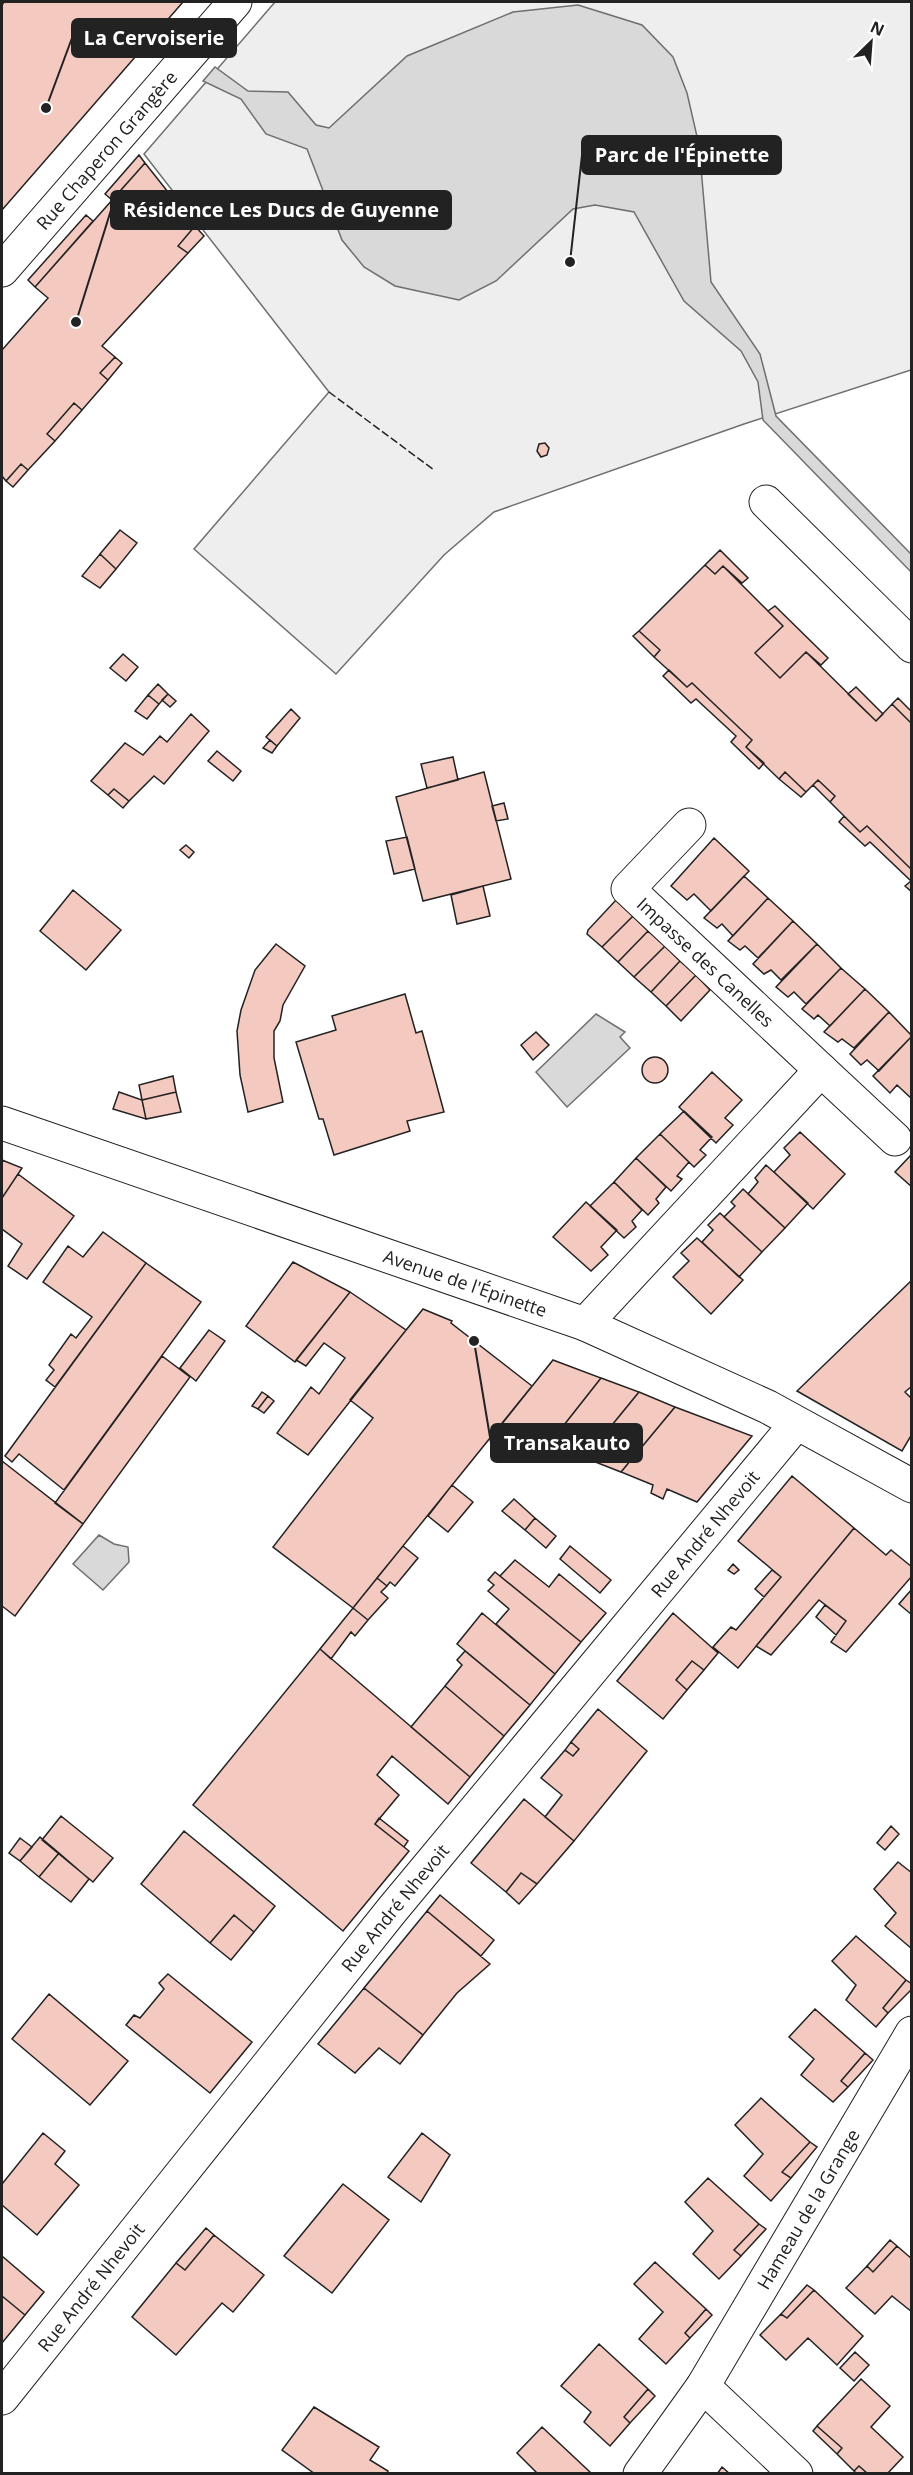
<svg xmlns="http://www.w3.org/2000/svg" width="913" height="2475" font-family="'Open Sans',sans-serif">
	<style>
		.green { fill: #eee; stroke: #6f6f6f; stroke-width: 1.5 }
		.water { fill: #d9d9d9; stroke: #6f6f6f; stroke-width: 1.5 }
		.building { fill: #f3c9c0; stroke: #222; stroke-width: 1.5 }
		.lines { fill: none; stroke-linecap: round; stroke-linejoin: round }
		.minor-casing { stroke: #222; stroke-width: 35 }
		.minor { stroke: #fff; stroke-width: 33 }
		.fence { stroke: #222; stroke-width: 1.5; stroke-dasharray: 8 3; stroke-linecap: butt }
		.labels { text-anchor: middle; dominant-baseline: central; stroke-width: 4.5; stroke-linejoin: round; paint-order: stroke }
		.street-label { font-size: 18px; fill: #222; stroke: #fff }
		.leader { fill: none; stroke: #222; stroke-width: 2 }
		.callout-dot { fill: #222; stroke: #fff; stroke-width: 2 }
		.callout { fill: #222; stroke: #222; stroke-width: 2 }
		.callout-label { font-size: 20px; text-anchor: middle; font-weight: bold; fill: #fff }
	</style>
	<rect width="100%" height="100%" fill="#fff"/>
	<path class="green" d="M275 2H911V370L744 424 494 512 444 555 336 674 194 549 329 392 144 154Z"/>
	<path class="water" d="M578 5 642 25 673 57 687 93 699 145 711 282 760 354 776 416 911 554V572L763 420 758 382 741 351 684 301 634 212 595 205 573 209 496 281 459 300 395 286 364 267 342 240 307 149 266 134 241 99 203 81 215 67 248 91 288 92 316 125 329 128 407 56 513 12Z
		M596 1014 625 1032 620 1037 630 1048 567 1107 536 1072Z
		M99 1535 114 1544 128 1547 129 1562 103 1590 73 1564Z"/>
	<path class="building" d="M4 2H183L2 210V5Z
		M139 155 145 163 112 200 105 194Z
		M145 163 195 226 178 246 188 253 102 346 115 357 100 373 108 380 82 410 74 403 47 434 55 441 28 470 21 464 6 481 2 476V350L48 298 35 287Z
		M86 215 93 221 35 287 28 280Z
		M195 226 204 236 188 253 178 246Z
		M115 357 122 363 108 380 100 373Z
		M74 403 82 410 55 441 47 434Z
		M545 443 549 448 547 455 541 457 537 451 539 444Z
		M21 464 28 470 13 487 6 481Z
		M120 530 137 543 116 569 100 554Z
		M720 550 748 578 742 583 723 566 715 574 705 565Z
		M100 554 116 569 100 588 82 576Z
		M705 565 715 574 723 566 783 626 755 653 780 678 806 652 876 721 892 704 912 724V870L867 826 860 832 830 802 835 796 818 780 806 792 785 772 779 779 746 747 752 740 692 683 687 687 654 657 660 650 639 631Z
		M775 606 828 658 821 665 806 652 780 678 755 653 783 626 768 611Z
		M639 631 660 650 654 657 633 636Z
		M123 654 138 667 126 681 110 668Z
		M669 670 687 687 692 683 752 740 746 747 764 763 759 769 731 742 736 736 696 699 691 703 663 676Z
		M158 684 168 694 159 704 148 695Z
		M856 687 883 714 876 721 848 694Z
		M168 694 176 701 170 707 162 700Z
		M148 695 159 704 147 719 135 711Z
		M898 698 912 712V724L892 704Z
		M291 709 300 718 277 746 266 737Z
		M191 714 209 731 164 784 154 776 129 801 114 789 108 795 91 781 125 743 143 755 160 736 167 742Z
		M270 740 277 746 272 753 263 748Z
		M217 751 241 771 233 781 208 761Z
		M453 757 458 780 427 788 421 764Z
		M484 772 511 879 423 901 396 797Z
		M785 772 806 792 801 797 779 779Z
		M818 780 835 796 830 802 813 785Z
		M114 789 129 801 123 808 108 795Z
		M504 803 508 819 496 821 492 806Z
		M844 816 860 832 867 826 912 870V892L905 886 911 881 870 842 865 846 839 822Z
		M407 837 415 869 394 874 386 841Z
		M714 838 749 871 711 911 694 894 687 900 671 886Z
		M186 845 194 852 189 858 180 850Z
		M744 876 768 898 733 936 722 924 717 928 704 918Z
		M483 886 490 916 457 924 451 895Z
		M73 890 121 930 86 970 40 931Z
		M768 898 793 921 758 958 745 946 740 950 728 941Z
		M616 900 633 916 602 947 587 934 588 930Z
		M633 916 648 931 618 962 602 947Z
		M793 921 817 944 781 980 771 970 764 974 753 964Z
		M648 931 665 946 634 977 618 962Z
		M276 944 305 966 283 1005 280 1021 274 1031V1058L283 1102 248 1112 240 1075 237 1031 241 1010 255 970Z
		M817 944 841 968 806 1004 794 992 788 997 776 987Z
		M665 946 680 961 651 992 634 977Z
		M680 961 696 975 666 1006 651 992Z
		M841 968 865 989 830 1026 818 1015 814 1019 802 1009Z
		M696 975 710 990 681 1021 666 1006Z
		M865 989 889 1012 854 1048 842 1039 838 1042 824 1032Z
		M405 994 416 1033 422 1031 444 1112 407 1121 410 1131 334 1155 323 1119H319L296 1042 336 1030 332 1016Z
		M889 1012 912 1036 879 1071 867 1060 861 1065 850 1054Z
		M536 1032 549 1045 533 1060 521 1045Z
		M912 1036V1099L897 1085 890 1093 873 1076Z
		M642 1070a13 13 0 1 1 26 0a13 13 0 1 1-26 0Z
		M712 1072 742 1100 725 1118 733 1125 716 1143 679 1107Z
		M173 1076 176 1092 142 1100 139 1085Z
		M119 1092 142 1100 146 1119 113 1109Z
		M176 1092 181 1112 146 1119 142 1100Z
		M684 1111 712 1137 700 1150 706 1155 694 1167 660 1134Z
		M800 1132 845 1174 813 1209 774 1172 790 1155 784 1148Z
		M660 1134 689 1162 677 1176 682 1179 671 1191 636 1158Z
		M912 1154V1187L895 1172Z
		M636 1158 666 1187 656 1199 659 1203 648 1215 614 1182Z
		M2 1160 22 1168 2 1198Z
		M766 1165 808 1203 785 1228 748 1194 758 1182 755 1178Z
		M18 1174 74 1216 27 1279 8 1266 22 1244 2 1229V1198Z
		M614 1182 642 1210 632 1221 636 1227 624 1238 590 1206Z
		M743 1189 785 1228 762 1252 724 1217 735 1206 731 1202Z
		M586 1202 617 1230 601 1247 608 1255 591 1271 553 1237Z
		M720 1213 762 1252 739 1277 702 1242 713 1230 708 1225Z
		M103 1232 146 1263 55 1387 46 1380 54 1370 49 1365 71 1334 76 1338 92 1317 43 1282 68 1246 83 1257Z
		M697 1238 743 1280 711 1314 673 1277 689 1261 681 1253Z
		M293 1262 350 1292 295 1362 246 1326Z
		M146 1263 201 1302 64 1490 19 1454 12 1462 5 1456Z
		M912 1280V1386L905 1392 912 1399V1434L902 1451 797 1391Z
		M350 1292 406 1330 308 1455 277 1433 311 1387 319 1394 345 1358 324 1343 306 1366 296 1360Z
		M423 1309 452 1321 451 1323 532 1386 353 1608 273 1547 373 1418 350 1400Z
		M209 1330 225 1341 196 1381 180 1368Z
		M162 1356 190 1377 83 1524 55 1503Z
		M553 1360 601 1378 549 1444 501 1425Z
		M601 1378 639 1392 585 1458 549 1444Z
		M262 1392 268 1396 258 1409 252 1406Z
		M639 1392 675 1407 621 1472 585 1458Z
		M268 1396 274 1401 264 1413 258 1409Z
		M675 1407 752 1436 697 1502 667 1489 663 1499 651 1493 653 1485 621 1472Z
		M2 1461 83 1524 15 1616 2 1606Z
		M792 1476 854 1528 738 1668 713 1647 731 1627 736 1630 781 1577 738 1541Z
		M452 1485 473 1502 448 1532 428 1516Z
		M514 1499 535 1518 525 1530 502 1511Z
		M535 1518 556 1536 546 1548 525 1530Z
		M854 1528 886 1555 891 1550 912 1567V1576L846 1652 831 1642 846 1621 819 1600 771 1655 756 1646Z
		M403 1546 418 1558 395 1586 390 1582 387 1586 377 1578Z
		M570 1546 611 1580 600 1593 560 1559Z
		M515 1560 549 1587 559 1574 606 1613 581 1642 500 1576Z
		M733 1564 739 1570 734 1574 728 1570Z
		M772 1570 781 1577 764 1597 755 1589Z
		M495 1572 581 1642 555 1674 496 1624 509 1609 488 1591 494 1585 488 1580Z
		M377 1578 387 1586 381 1592 388 1598 368 1620 353 1608Z
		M912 1589V1615L899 1604Z
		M825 1605 846 1621 836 1635 816 1617Z
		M353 1608 368 1620 355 1636 351 1632 331 1659 320 1649Z
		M482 1613 555 1674 530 1705 457 1644Z
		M673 1613 718 1653 704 1670 692 1661 676 1680 687 1690 663 1719 617 1681Z
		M320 1649 470 1777 448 1804 392 1756 377 1775 399 1795 375 1824 409 1851 343 1931 193 1805Z
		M465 1651 530 1705 504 1736 445 1686 462 1665 457 1660Z
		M692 1661 704 1670 687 1690 676 1680Z
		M445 1686 504 1736 470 1777 411 1727Z
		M598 1709 647 1751 574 1841 545 1817 562 1795 541 1778 565 1750 573 1756 579 1749 571 1742Z
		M571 1742 579 1749 573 1756 565 1750Z
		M524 1799 574 1841 537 1884 521 1873 506 1892 471 1863Z
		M61 1816 113 1858 93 1882 42 1840Z
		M379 1818 408 1841 404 1847 375 1824Z
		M891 1826 899 1834 885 1850 877 1843Z
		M184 1831 275 1906 254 1932 234 1915 210 1943 141 1884Z
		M40 1837 59 1853 39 1877 20 1861Z
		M20 1838 32 1847 20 1861 9 1853Z
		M59 1853 89 1879 71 1902 39 1877Z
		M898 1862 912 1873V1949L885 1926 896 1913 874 1889Z
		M521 1873 537 1884 519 1904 506 1892Z
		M440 1895 494 1940 481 1956 427 1911Z
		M427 1911 490 1964 457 1993 423 2035 364 1988Z
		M234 1915 254 1932 231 1960 210 1943Z
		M856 1936 906 1980 883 2008 888 2013 876 2027 846 2000 856 1985 832 1961Z
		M168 1974 252 2042 210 2093 126 2025 134 2015 140 2018 164 1989 159 1983Z
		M906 1980 912 1984V1989L888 2013 883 2008Z
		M364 1988 423 2035 400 2064 379 2048 355 2073 318 2044Z
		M49 1994 128 2061 90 2105 12 2039Z
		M815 2009 865 2053 841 2081 848 2087 833 2102 801 2075 814 2059 789 2037Z
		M865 2053 873 2060 848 2087 841 2081Z
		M761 2098 810 2142 782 2172 791 2178 771 2201 744 2176 763 2154 735 2125Z
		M43 2133 65 2151 55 2164 79 2185 37 2235 2 2205V2184Z
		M422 2133 450 2155 421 2202 388 2177Z
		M810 2142 817 2147 791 2178 782 2172Z
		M708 2178 759 2224 734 2250 741 2256 719 2279 693 2254 713 2231 685 2202Z
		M343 2184 389 2220 332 2293 284 2256Z
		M759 2224 766 2229 741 2256 734 2250Z
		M206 2228 214 2235 185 2270 176 2263Z
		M214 2235 264 2275 233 2312 222 2303 176 2355 132 2317 176 2263 185 2270Z
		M890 2240 897 2246 873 2272 867 2266Z
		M897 2246 912 2259V2312L892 2296 875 2314 846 2288 867 2266 873 2272Z
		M2 2256 44 2292 25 2315 2 2296Z
		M655 2262 706 2309 685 2333 690 2338 666 2364 639 2339 663 2312 634 2284Z
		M807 2285 814 2290 787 2318 781 2314Z
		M814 2290 863 2336 837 2365 808 2338 786 2360 760 2335 781 2314 787 2318Z
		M2 2296 25 2315 2 2343Z
		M706 2309 712 2315 690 2338 685 2333Z
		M599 2344 648 2389 624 2417 630 2423 610 2446 584 2422 591 2412 561 2386Z
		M855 2352 869 2365 854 2381 840 2368Z
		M861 2379 890 2406 871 2427 903 2457 887 2474H868L859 2466 854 2471 837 2454 842 2448 817 2426Z
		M648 2389 655 2396 630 2423 624 2417Z
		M314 2407 379 2447 370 2460 388 2471 386 2474H315L282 2450Z
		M817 2426 842 2448 837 2454 813 2431Z
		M542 2427 591 2473 590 2474H538L517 2453Z
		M859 2466 868 2474H857L854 2471Z
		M722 2467 730 2474H717Z"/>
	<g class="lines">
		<defs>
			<g id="minor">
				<path id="s1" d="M2 270 235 2"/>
				<path d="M766 502 912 646"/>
				<path id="s2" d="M689 825 628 889 821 1070"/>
				<path id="s3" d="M2 1123 585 1324 768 1407 912 1486"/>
				<path d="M585 1324 821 1070 895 1139"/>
				<path d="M703 2386 796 2474"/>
				<path id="s4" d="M2 2398 392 1910 796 1424"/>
				<path id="s5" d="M640 2474 703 2386 912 2033"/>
			</g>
		</defs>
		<use href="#minor" class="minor-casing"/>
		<use href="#minor" class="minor"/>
		<path class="fence" d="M329 392 434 470"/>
	</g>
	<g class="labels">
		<g class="street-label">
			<text stroke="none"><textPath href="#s1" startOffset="159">Rue Chaperon Grangère</textPath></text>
			<text stroke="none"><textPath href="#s2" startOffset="195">Impasse des Canelles</textPath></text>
			<text stroke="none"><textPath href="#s3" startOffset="490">Avenue de l'Épinette</textPath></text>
			<text stroke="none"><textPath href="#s4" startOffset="1114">Rue André Nhevoit</textPath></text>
			<text stroke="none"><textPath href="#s4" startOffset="628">Rue André Nhevoit</textPath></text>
			<text stroke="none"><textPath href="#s5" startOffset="314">Hameau de la Grange</textPath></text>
			<text stroke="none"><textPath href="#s4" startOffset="142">Rue André Nhevoit</textPath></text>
		</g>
	</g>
	<path class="leader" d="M46 108L72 38M570 262L582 155M76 322L111 210M474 1341L491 1443"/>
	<g class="callout-dot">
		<circle cx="46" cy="108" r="6"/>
		<circle cx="570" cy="262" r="6"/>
		<circle cx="76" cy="322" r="6"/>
		<circle cx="474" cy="1341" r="6"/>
	</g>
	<g class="callout">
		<rect x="72" y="19" width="164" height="38" rx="6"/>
		<rect x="582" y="136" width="199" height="38" rx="6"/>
		<rect x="111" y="191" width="340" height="38" rx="6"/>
		<rect x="491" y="1424" width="151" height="38" rx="6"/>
	</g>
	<g class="callout-label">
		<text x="154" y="45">La Cervoiserie</text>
		<text x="682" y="162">Parc de l'Épinette</text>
		<text x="281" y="217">Résidence Les Ducs de Guyenne</text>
		<text x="567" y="1450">Transakauto</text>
	</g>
	<rect width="913" height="2475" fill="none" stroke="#222222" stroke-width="6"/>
	<g transform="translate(871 42) rotate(25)" stroke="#ffffff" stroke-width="4.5" paint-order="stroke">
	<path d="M0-4.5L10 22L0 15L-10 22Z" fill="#222222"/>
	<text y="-9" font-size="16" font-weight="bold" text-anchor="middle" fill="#222222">N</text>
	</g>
</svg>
